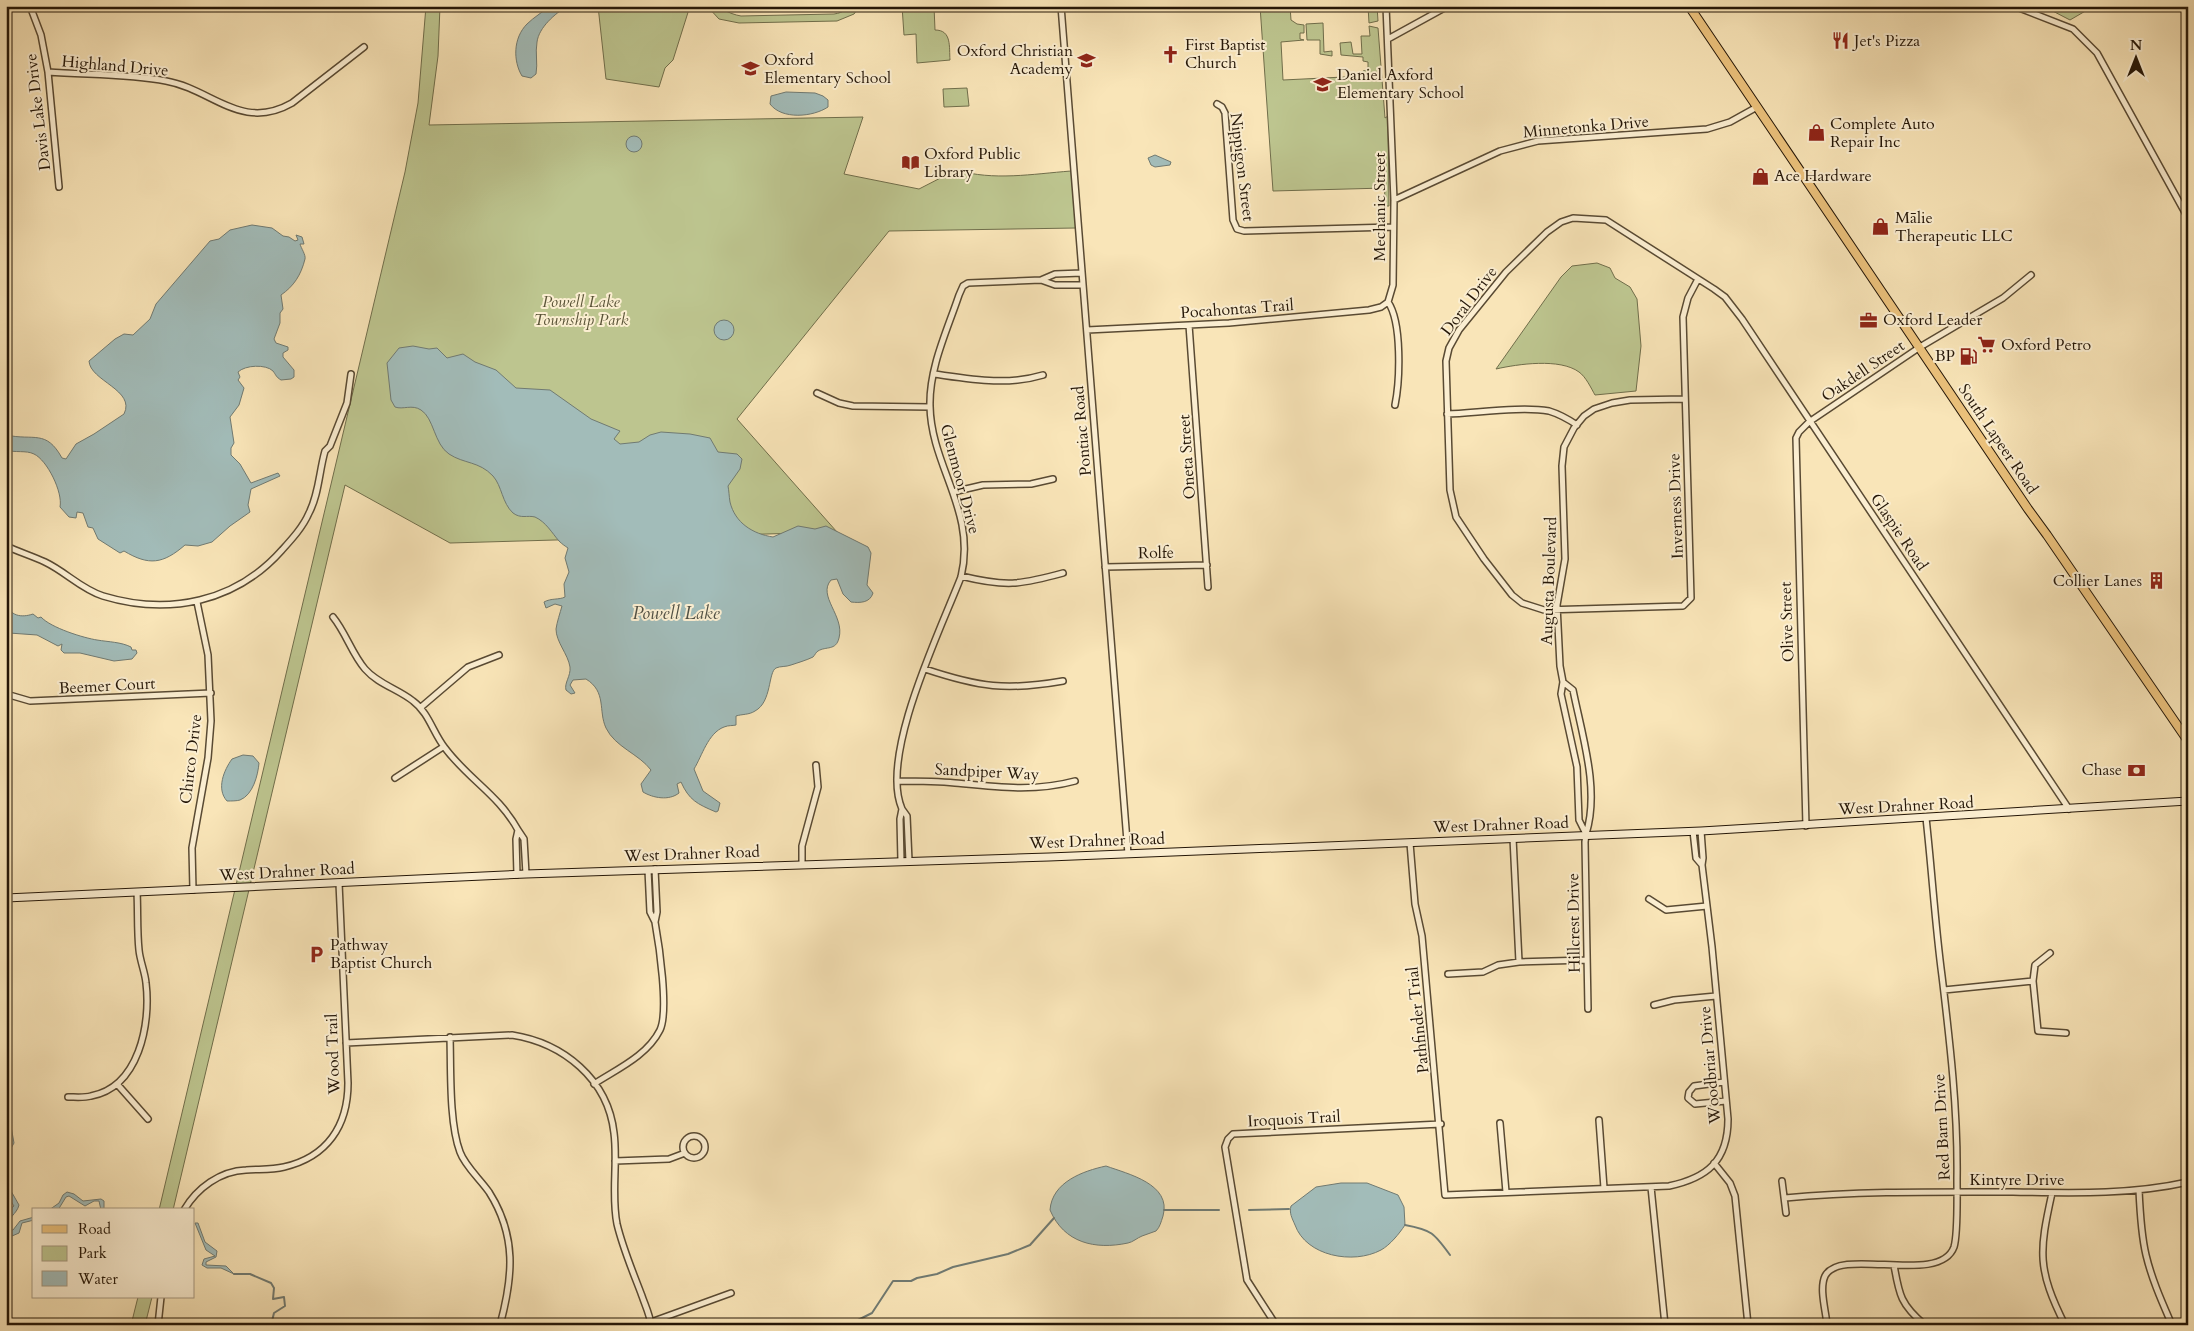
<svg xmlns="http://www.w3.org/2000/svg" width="2194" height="1331" font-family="Cardo,serif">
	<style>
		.green { fill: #bdc58f; stroke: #706e4b }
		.water { fill: #a2bcb9; stroke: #707a72 }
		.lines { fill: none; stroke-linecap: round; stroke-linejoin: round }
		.stream { stroke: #707a72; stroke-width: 2 }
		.street-casing { stroke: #594a33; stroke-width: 8 }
		.secondary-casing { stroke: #241607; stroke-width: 9 }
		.primary-casing { stroke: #241607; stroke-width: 10 }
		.street { stroke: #fbeed1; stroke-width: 5 }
		.secondary { stroke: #fbeed1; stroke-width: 7 }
		.primary { stroke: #ecc27c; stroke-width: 8 }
		.labels { text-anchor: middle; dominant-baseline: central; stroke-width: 4; stroke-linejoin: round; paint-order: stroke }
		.poi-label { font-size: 16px; fill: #241607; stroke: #fbeed1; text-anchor: start }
		.street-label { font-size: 16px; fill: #241607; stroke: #fbeed1 }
		.park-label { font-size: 16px; font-style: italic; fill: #5a5337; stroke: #fbeed1 }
		.water-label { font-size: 18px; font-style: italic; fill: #505045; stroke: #fbeed1 }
	</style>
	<rect width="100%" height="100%" fill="#f9e5b8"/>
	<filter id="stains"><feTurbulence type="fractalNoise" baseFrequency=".004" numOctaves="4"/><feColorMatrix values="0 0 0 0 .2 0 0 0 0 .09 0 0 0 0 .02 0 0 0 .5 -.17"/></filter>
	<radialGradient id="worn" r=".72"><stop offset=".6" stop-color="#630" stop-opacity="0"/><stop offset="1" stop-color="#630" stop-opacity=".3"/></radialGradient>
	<path class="green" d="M426 6H440L438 56 429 125 863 117 844 174 919 189 956 170C994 181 1032 174 1071 171L1076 228 889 231 737 419 837 532 450 543 345 485 173 1210H159L405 172 418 103Z
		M598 6H690L673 60 665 68 659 87 606 79Z
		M707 6C720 6 728 14 741 16L834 14C844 13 849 6 860 6L854 14 837 21 739 23 719 19Z
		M902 6H934L935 30C952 30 949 47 950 60L917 63 916 34 904 35Z
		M1260 6H1290L1291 20 1297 24 1304 25V33H1300V39L1304 40 1281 42 1283 80 1364 76 1363 71 1368 70V62L1363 61V57L1341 55 1340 43 1351 42 1353 54H1362L1361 36H1370L1369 26 1378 28 1385 118 1388 116 1389 206H1384L1385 188 1273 191Z
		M1368 6H1377L1378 21 1369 23Z
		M2043 6H2094L2070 20Z
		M1323 23 1324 52 1332 51V56L1320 54V40H1307L1306 24Z
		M967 88 969 106 944 107 943 89Z
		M1597 263 1610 268 1615 278 1630 287 1637 299 1641 346 1636 391 1595 395C1591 388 1586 377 1579 372 1560 358 1518 364 1496 369L1561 277 1572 266Z
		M138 1297H152L145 1325H131Z"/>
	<path class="water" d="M549 6H567C555 14 539 27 537 42 535 53 538 63 536 74L531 78 522 76C513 61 513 38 527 24 534 17 542 13 549 6Z
		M786 92 815 93 823 96 828 100V107C813 117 782 120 770 104L771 96Z
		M626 144a8 8 0 1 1 16 0a8 8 0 1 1-16 0Z
		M1155 155 1171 162 1170 165 1155 167 1151 165 1148 158Z
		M252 225 272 228 283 236 289 237 295 241 298 240 296 235 302 237 304 244H300C301 248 306 255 305 259 301 275 294 286 281 295L283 309 280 313V323L274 339 276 343 288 347V350L283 353V357L294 370V377L291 379 281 380C276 377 276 375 273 371 266 364 245 365 238 372L240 377 238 380 244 388 239 405 230 417 234 443 231 448V455L240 464 251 483 278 473 280 476 251 489 248 505 250 512 230 526 212 542 198 546 185 545C163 564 149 566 124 551L120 553 98 539 93 528 88 527 83 513 77 512 76 518 69 517 60 507C63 492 47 460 34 454 26 450 15 453 6 450V435C34 441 46 429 62 458L66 459 76 444 94 434 124 414C136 390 90 381 89 361L115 339 124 334 133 335 150 319 156 304 210 241 219 239 230 230Z
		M714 330a10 10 0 1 1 20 0a10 10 0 1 1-20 0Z
		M413 346 429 349 437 348 447 358 463 354 475 362 496 370 516 388 550 390 591 419 620 431 614 439 620 444 639 442 650 435 661 432 690 434 710 438 718 452 737 454 742 459 740 469 728 486C729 491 729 496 730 502 735 523 753 534 773 537L798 526 815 529 826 526 868 547 871 553 867 585 873 593C870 603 860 603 851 602L843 594 837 579 831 580C817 596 845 616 839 638 836 651 826 646 818 651 816 652 815 655 813 657 807 660 797 663 791 665 786 667 780 666 776 668 768 672 772 702 755 711 749 715 742 714 736 716V725C732 726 729 725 724 727 708 733 702 756 694 769L703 791 720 803 718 811 716 812C697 804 689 800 681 782L677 784 679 793C669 801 653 798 643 792L641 784 651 770C639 754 615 747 606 728 598 711 607 692 586 679L573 680 570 685 575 693 571 694 566 690C564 683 571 676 570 667 568 654 556 642 556 629 557 622 560 613 562 606L555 604 546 608 544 602C551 598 559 600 565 597L564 584 569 572 565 558 568 548C565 546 562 544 559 541 552 533 546 522 535 517 527 515 521 519 513 513 502 503 502 486 493 476 479 461 464 464 449 454 434 444 434 418 421 410 412 404 403 410 395 407L391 400 387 363 399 348Z
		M6 603C10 616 21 618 33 614L38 618 41 617C51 628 84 638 97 640 109 642 121 642 131 647L132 650H136L137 653 132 659 114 661 80 653H64L61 650 62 644 58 646 37 635 9 633 6 631Z
		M243 755 253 756 259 763C258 775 253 795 240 800 237 801 231 801 227 801 216 789 224 770 232 759Z
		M6 1119 10 1121 14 1143 9 1152 7 1184 19 1205C17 1214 7 1218 7 1227L10 1230H13L20 1221 34 1217V1220L22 1223 19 1233 12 1236 6 1233C6 1222 4 1212 14 1206L6 1194 8 1139Z
		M1106 1166C1128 1174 1172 1184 1163 1216 1161 1222 1160 1227 1156 1231 1151 1233 1147 1234 1142 1236 1137 1238 1133 1242 1128 1243 1095 1250 1064 1243 1050 1210 1052 1182 1083 1171 1106 1166Z
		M1341 1183H1367L1398 1195 1404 1207 1405 1225C1399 1234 1390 1245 1381 1250 1353 1265 1306 1256 1295 1225 1292 1218 1289 1213 1291 1206L1316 1187Z
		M67 1192 74 1194 83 1201 101 1199 104 1201V1210H101L99 1201H94L85 1206 69 1196 66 1197 58 1210H49L59 1203 63 1195Z
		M195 1223H198L205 1242 217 1251 216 1257 206 1262V1265L226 1266 234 1274 221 1268H207L202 1265 204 1259 215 1256 206 1250Z"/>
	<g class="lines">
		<path class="stream" d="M1164 1210H1219
			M1249 1210 1289 1209
			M1405 1225C1432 1230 1434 1233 1450 1255
			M234 1274H250L271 1283 274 1288 273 1299 284 1297 285 1306 274 1313 271 1325
			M848 1325 872 1313 893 1281H911L917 1278 937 1274 953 1267 1008 1254 1030 1245 1054 1218"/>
		<defs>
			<path id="street" d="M30 6 41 35 48 72 59 187
				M1061 6 1128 854
				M1386 6 1394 200 1393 285 1388 302C1402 322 1400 380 1395 405
				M2014 6 2073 29 2097 53 2188 218
				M1388 39 1448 6
				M48 72C87 75 128 74 166 81 212 89 241 132 292 103L364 47
				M1217 104 1222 107 1225 113 1233 220 1237 229 1244 231 1393 227
				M1394 200 1500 151 1538 141 1707 129 1730 122 1757 107
				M1698 279 1688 298 1683 317 1691 598 1683 606 1544 610 1522 603 1512 595 1484 559 1456 517 1450 490 1446 361 1449 348 1459 330 1506 272 1547 232 1561 222 1573 218 1606 220 1714 289 1725 297 1742 319 2069 809
				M1041 280 1055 274 1082 273
				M1189 325 1208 587
				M1087 330 1229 323 1369 310 1381 307 1388 302
				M934 374C970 379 1007 386 1043 375
				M817 393 839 403 853 406 930 407
				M1447 414C1476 413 1522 406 1549 411 1559 414 1568 419 1577 425
				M953 492 983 485 1031 484 1053 479
				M6 546C19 552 32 556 45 562 66 572 81 589 103 596 169 616 236 602 282 550 292 539 303 527 309 513 319 494 319 472 325 451L330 446 347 403 351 374
				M1105 567 1207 565
				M961 576C1006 587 1019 585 1063 573
				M333 617C346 633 352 654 365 669 378 684 398 689 413 701 429 713 433 733 445 748 468 779 499 795 518 830
				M925 669C979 687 1006 691 1063 681
				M1563 682 1560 666 1557 605 1565 559 1562 466 1564 447 1574 428 1584 416 1594 409 1612 403 1630 400 1685 399
				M6 694 30 701 211 693
				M420 708 468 667 499 655
				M395 778 443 747
				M897 781C916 781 936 781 955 783 996 787 1035 792 1075 781
				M902 809C879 756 940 631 961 577 977 511 931 467 930 406 929 368 947 331 959 295L963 286 968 283 1041 280 1055 285H1083
				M1806 826 1796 438 1799 432 1809 422 1920 347 2003 298 2031 275
				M1693 831 1696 858 1702 865 1703 858 1701 831
				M1586 834C1600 790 1582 735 1573 690L1563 682 1561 694 1577 767 1579 820 1586 834 1585 842 1588 1009
				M1513 838 1519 962
				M1410 843 1415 904 1422 936 1445 1195 1669 1186C1707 1178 1728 1161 1728 1119L1712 947 1702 865
				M901 861 900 819 902 809 907 816 909 861
				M802 864V846L818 787 816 765
				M648 870 650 912 655 922 657 912 655 869
				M517 875 516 839 518 830 524 839 526 874
				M193 890 192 848 208 758 211 721 208 655 197 602
				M1649 899 1666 910 1707 906
				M2050 953 2035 965 2033 981 2038 1031 2066 1033
				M1448 974 1483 972 1498 965 1519 962 1587 960
				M1944 990 2033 981
				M1654 1005 1674 1000 1716 996
				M450 1037C451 1069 449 1123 460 1152 465 1166 480 1179 489 1192 517 1236 513 1277 500 1325
				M346 1043 512 1035C563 1043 608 1079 614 1133 618 1163 611 1194 617 1224 623 1249 633 1272 642 1296 645 1305 650 1315 651 1325
				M1724 1082 1694 1086 1689 1092 1688 1098 1695 1104 1726 1101
				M117 1084 148 1119
				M594 1084C617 1069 647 1056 660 1030 669 1011 659 944 655 922
				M68 1097C75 1097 84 1098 91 1096 139 1087 151 1024 146 983 145 972 140 961 139 950 137 931 138 911 137 892
				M1599 1120 1604 1188
				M1500 1123 1506 1192
				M683 1147a11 11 0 1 1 22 0a11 11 0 1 1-22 0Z
				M615 1161 669 1159 685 1153
				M1714 1163 1730 1183 1735 1196 1748 1325
				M1782 1181 1786 1213
				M1651 1187 1665 1325
				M2139 1190C2140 1212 2141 1234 2146 1255 2152 1280 2162 1302 2172 1325
				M2052 1193C2039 1252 2037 1269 2065 1325
				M1785 1198C1861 1191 1937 1192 2013 1192 2071 1193 2130 1195 2188 1182
				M184 1210C197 1188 220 1171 246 1170 259 1169 272 1170 284 1167 327 1157 348 1126 348 1083L339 883
				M1894 1265C1899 1295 1901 1305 1925 1325
				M651 1322 731 1293
				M158 1325 161 1297
				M1276 1325 1247 1280 1225 1147 1228 1139 1233 1134 1441 1124
				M1827 1325C1826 1311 1819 1289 1825 1276 1840 1246 1940 1286 1954 1247 1958 1234 1957 1195 1957 1179 1958 1111 1950 1043 1942 976 1935 924 1932 871 1926 818"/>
			<path id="secondary" d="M6 898 526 874 1049 857 1701 831 2188 801"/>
			<path id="primary" d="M1689 6 2028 509 2047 535 2188 741"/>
		</defs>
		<use href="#street" class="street-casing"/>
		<use href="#secondary" class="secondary-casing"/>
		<use href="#primary" class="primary-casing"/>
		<use href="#street" class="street"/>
		<use href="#secondary" class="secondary"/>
		<use href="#primary" class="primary"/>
	</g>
	<defs>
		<symbol id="restaurant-bare" viewBox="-9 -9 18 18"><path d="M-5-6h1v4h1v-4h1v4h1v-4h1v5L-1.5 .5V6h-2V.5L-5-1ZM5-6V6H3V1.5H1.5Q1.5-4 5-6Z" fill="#8f2418" stroke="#fbeed1" stroke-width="2.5" paint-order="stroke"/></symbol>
		<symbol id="church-bare" viewBox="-9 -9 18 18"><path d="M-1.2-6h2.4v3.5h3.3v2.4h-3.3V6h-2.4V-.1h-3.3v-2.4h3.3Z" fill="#8f2418" stroke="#fbeed1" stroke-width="2.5" paint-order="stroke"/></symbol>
		<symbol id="school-bare" viewBox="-9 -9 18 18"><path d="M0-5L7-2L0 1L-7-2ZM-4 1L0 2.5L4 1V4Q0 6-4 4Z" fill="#8f2418" stroke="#fbeed1" stroke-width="2.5" paint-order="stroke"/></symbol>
		<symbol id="shop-bare" viewBox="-9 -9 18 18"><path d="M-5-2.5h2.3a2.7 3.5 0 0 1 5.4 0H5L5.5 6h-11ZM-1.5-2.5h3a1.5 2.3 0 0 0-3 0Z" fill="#8f2418" stroke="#fbeed1" stroke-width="2.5" paint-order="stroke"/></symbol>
		<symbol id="library-bare" viewBox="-9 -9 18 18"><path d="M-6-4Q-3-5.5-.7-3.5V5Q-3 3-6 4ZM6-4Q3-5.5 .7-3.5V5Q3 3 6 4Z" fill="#8f2418" stroke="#fbeed1" stroke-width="2.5" paint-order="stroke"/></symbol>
		<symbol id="office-bare" viewBox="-9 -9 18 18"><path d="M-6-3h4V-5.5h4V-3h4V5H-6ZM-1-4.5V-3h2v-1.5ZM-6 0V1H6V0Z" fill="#8f2418" stroke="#fbeed1" stroke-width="2.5" paint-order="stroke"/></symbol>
		<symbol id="supermarket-bare" viewBox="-9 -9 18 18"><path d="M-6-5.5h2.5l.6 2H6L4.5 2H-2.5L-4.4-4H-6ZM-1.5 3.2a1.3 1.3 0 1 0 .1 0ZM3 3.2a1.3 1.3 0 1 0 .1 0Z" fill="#8f2418" stroke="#fbeed1" stroke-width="2.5" paint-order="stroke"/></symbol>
		<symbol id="fuel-bare" viewBox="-9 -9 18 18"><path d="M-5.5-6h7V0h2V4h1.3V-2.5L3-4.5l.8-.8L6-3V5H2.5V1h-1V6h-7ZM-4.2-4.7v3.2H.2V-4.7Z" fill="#8f2418" stroke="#fbeed1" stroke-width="2.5" paint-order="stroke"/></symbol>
		<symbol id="building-bare" viewBox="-9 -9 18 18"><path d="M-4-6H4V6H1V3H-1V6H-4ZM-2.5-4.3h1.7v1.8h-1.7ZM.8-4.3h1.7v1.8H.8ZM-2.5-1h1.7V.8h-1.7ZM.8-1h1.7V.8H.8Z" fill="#8f2418" stroke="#fbeed1" stroke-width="2.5" paint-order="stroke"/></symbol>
		<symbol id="bank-bare" viewBox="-9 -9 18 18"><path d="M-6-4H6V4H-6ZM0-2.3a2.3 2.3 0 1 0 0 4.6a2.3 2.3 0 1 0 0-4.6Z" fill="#8f2418" stroke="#fbeed1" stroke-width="2.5" paint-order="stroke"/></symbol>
		<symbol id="parking-bare" viewBox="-9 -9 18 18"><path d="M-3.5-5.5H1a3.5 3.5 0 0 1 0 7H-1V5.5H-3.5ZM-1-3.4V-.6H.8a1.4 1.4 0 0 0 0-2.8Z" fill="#8f2418" stroke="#fbeed1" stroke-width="2.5" paint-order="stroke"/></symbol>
	</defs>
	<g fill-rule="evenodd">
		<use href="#restaurant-bare" x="1828" y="28" width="25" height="25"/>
		<use href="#church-bare" x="1158" y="42" width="25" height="25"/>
		<use href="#school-bare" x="1074" y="48" width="25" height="25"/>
		<use href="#school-bare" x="738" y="56" width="25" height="25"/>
		<use href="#school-bare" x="1310" y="72" width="25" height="25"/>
		<use href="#shop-bare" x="1804" y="120" width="25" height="25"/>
		<use href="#library-bare" x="898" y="150" width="25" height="25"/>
		<use href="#shop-bare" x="1748" y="164" width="25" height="25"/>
		<use href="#shop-bare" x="1868" y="214" width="25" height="25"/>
		<use href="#office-bare" x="1856" y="308" width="25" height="25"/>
		<use href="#supermarket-bare" x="1974" y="332" width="25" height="25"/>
		<use href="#fuel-bare" x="1956" y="344" width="25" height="25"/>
		<use href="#building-bare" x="2144" y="568" width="25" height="25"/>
		<use href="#bank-bare" x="2124" y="758" width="25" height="25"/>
		<use href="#parking-bare" x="304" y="942" width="25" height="25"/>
	</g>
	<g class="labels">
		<g class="poi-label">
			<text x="1854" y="41">Jet's Pizza</text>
			<text x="1185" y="45">First Baptist<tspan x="1185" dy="18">Church</tspan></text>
			<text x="1073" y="51" text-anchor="end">Oxford Christian<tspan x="1073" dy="18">Academy</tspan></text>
			<text x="764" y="60">Oxford<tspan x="764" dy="18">Elementary School</tspan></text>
			<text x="1337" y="75">Daniel Axford<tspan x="1337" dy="18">Elementary School</tspan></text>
			<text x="1830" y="124">Complete Auto<tspan x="1830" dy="18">Repair Inc</tspan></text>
			<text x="924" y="154">Oxford Public<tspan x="924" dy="18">Library</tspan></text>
			<text x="1774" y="176">Ace Hardware</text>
			<text x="1895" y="218">Mālie<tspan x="1895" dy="18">Therapeutic LLC</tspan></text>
			<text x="1883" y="320">Oxford Leader</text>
			<text x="2001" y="345">Oxford Petro</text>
			<text x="1955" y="356" text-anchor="end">BP</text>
			<text x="2142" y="581" text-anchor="end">Collier Lanes</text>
			<text x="2122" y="770" text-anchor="end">Chase</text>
			<text x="330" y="945">Pathway<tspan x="330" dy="18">Baptist Church</tspan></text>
		</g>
		<g class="street-label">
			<text transform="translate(115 66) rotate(5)">Highland Drive</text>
			<text transform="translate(38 112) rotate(-97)">Davis Lake Drive</text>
			<text transform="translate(1586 127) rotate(-5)">Minnetonka Drive</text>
			<text transform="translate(1242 167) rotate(83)">Nippigon Street</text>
			<text transform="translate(1380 207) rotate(-90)">Mechanic Street</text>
			<text transform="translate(1469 301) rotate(-53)">Doral Drive</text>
			<text transform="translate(1237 309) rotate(-4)">Pocahontas Trail</text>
			<text transform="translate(1863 371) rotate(-34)">Oakdell Street</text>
			<text transform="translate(1082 431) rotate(-95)">Pontiac Road</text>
			<text transform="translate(1998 439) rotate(56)">South Lapeer Road</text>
			<text transform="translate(1187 457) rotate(-94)">Oneta Street</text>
			<text transform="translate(960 479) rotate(75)">Glenmoor Drive</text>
			<text transform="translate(1676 506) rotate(-92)">Inverness Drive</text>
			<text transform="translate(1899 532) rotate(56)">Glaspie Road</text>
			<text transform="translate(1156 553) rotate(-1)">Rolfe</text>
			<text transform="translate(1549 581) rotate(-88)">Augusta Boulevard</text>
			<text transform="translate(1787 622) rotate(-92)">Olive Street</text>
			<text transform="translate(107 686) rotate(-3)">Beemer Court</text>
			<text transform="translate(191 759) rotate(-83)">Chirco Drive</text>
			<text transform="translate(987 772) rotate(3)">Sandpiper Way</text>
			<text transform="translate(1906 806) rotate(-3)">West Drahner Road</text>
			<text transform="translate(1501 825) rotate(-2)">West Drahner Road</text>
			<text transform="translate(1097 841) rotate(-2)">West Drahner Road</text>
			<text transform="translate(692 854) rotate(-2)">West Drahner Road</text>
			<text transform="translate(287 872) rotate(-3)">West Drahner Road</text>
			<text transform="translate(1574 923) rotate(-91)">Hillcrest Drive</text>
			<text transform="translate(1418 1020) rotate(-96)">Pathfinder Trial</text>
			<text transform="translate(333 1054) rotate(-92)">Wood Trail</text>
			<text transform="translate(1710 1065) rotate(-95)">Woodbriar Drive</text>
			<text transform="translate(1294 1119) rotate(-3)">Iroquois Trail</text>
			<text transform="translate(1942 1127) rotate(-93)">Red Barn Drive</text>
			<text x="2017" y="1180">Kintyre Drive</text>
		</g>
		<g class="park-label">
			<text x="581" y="302">Powell Lake<tspan x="581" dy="18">Township Park</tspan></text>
		</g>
		<g class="water-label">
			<text x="676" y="613">Powell Lake</text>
		</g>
	</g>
	<rect width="2194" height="1331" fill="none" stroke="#f9e5b8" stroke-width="25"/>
	<rect x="8" y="8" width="2179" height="1316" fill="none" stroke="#241607" stroke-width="2.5"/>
	<rect x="12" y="12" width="2169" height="1306" fill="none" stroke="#241607"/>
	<rect x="32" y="1208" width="162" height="90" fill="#fbeed1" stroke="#a59880"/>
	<rect x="42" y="1225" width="25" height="8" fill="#ecc27c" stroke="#a59880"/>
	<text x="78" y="1234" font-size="15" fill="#241607">Road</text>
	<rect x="42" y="1246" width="25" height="15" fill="#bdc58f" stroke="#a59880"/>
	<text x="78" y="1258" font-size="15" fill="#241607">Park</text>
	<rect x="42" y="1271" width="25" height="15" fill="#a2bcb9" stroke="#a59880"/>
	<text x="78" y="1284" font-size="15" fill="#241607">Water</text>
	<g transform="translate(2136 58)" stroke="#fbeed1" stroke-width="4" paint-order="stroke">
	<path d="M0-4L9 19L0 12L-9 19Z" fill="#241607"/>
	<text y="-8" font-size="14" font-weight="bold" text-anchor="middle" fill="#241607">N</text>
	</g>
	<rect width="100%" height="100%" filter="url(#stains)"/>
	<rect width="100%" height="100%" fill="url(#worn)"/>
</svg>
